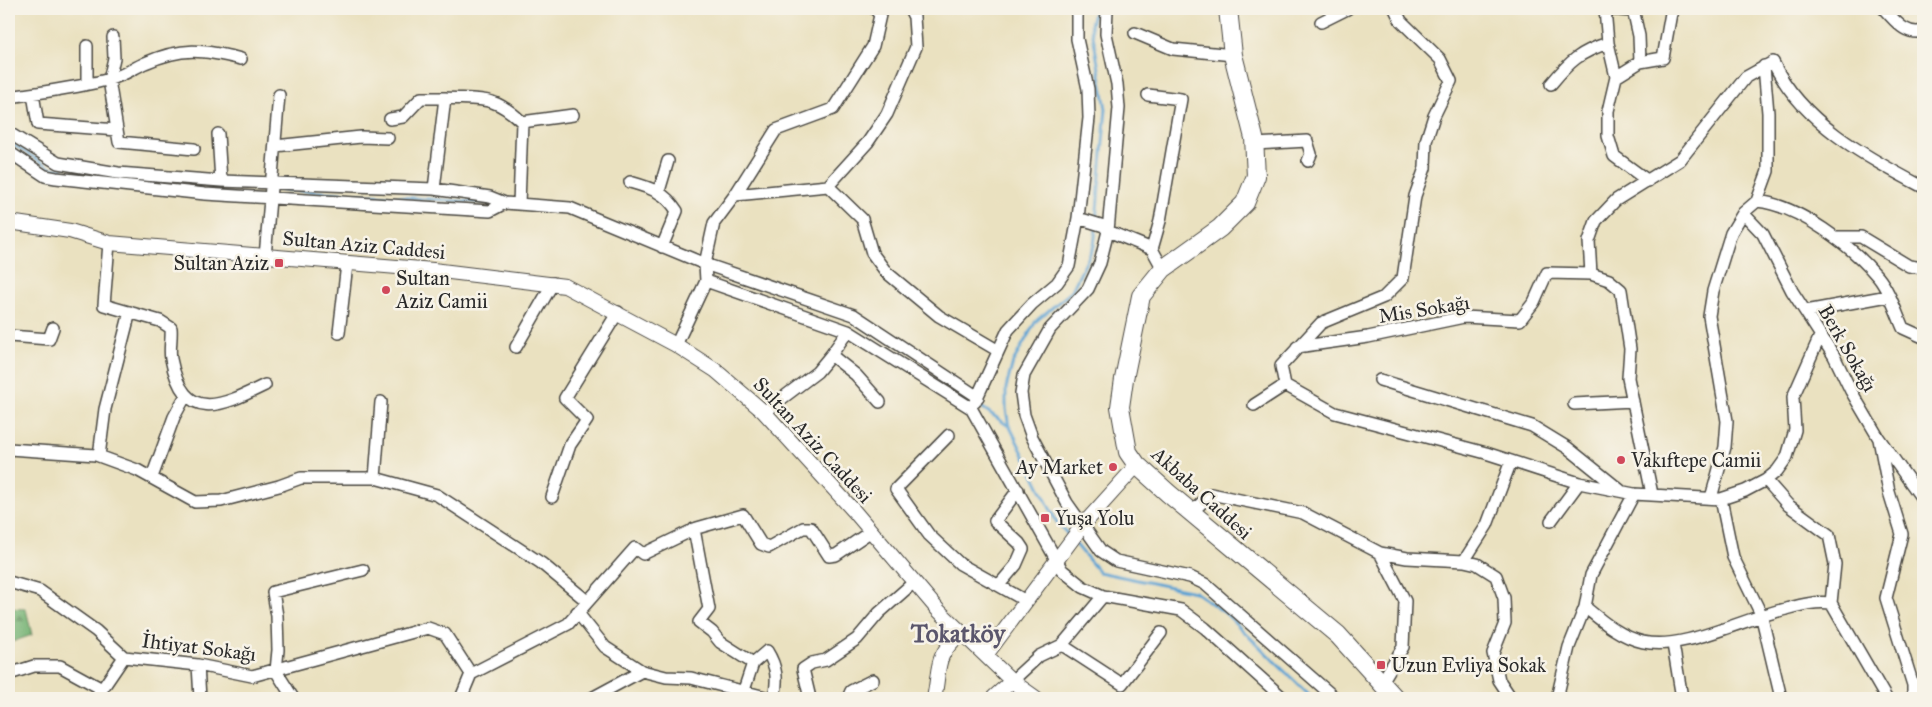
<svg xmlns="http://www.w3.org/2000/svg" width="1932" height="707" font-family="'IM FELL Great Primer',serif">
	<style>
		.forest { fill: url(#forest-firs); stroke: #506f50 }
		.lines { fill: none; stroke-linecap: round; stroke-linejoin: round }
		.stream { stroke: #5da3d3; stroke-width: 3 }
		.minor-casing { stroke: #484641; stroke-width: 14 }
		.tertiary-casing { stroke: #484641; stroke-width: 16 }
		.primary-casing { stroke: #484641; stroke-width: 20 }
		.minor { stroke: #fff; stroke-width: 11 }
		.tertiary { stroke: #fff; stroke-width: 14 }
		.primary { stroke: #fff; stroke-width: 18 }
		.poi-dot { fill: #d1495b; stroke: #f7f3e8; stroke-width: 2 }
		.labels { text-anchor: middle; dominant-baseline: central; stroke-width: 5; stroke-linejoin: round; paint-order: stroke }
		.street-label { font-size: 20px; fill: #2b2b2b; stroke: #f7f3e8 }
		.poi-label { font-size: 20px; fill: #2b2b2b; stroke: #f7f3e8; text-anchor: start }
		.district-label { font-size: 25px; font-weight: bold; fill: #5a566c; stroke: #f7f3e8 }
	</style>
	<defs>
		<pattern id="forest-firs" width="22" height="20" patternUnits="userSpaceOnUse" patternTransform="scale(1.25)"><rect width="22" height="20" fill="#76b374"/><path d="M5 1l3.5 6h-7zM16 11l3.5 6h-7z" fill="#61925f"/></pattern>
	</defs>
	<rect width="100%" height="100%" fill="#f7f3e8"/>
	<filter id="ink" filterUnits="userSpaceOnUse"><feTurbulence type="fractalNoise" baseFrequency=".02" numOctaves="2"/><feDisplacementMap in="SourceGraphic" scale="10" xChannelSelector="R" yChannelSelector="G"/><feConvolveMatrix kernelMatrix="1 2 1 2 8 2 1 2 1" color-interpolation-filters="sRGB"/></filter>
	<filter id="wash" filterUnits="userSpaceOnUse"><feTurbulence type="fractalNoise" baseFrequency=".0096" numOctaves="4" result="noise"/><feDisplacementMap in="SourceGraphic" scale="20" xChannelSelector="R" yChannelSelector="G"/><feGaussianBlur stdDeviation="1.12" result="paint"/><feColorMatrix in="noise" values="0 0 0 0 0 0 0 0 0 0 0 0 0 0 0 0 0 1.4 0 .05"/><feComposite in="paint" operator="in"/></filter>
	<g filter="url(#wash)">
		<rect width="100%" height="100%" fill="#eae1c0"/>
		<path class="forest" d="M9 608 26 609 32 635 9 643Z"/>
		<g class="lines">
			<path class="stream" d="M1095 9 1091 24 1106 109 1096 221
				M9 142 51 168 63 169
				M258 188 491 203
				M977 404 1010 427 1056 521 1070 537
				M1009 427 1006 409V388L1013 362 1036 321 1071 292 1094 246 1096 227
				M1074 542 1099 572 1195 592 1225 613 1312 698"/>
		</g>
	</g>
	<g filter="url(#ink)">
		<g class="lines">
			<defs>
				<path id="minor" d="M1107 9 1106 34 1117 84 1119 108 1108 231 1100 263 1088 289 1050 329 1024 375 1021 393 1024 415 1032 437 1067 503 1101 551 1116 561 1190 577 1205 584 1335 698
					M1395 9 1401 21 1440 59 1451 81 1434 116 1426 141 1425 168 1415 196 1403 278 1384 297 1321 323 1281 366 1285 385 1335 413 1486 453 1579 483 1634 494 1721 499 1745 491 1766 480 1777 471 1787 457 1795 430 1793 397 1820 336
					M1604 9 1633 11
					M1605 9 1608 43 1616 77 1608 111V136L1614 156 1648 181
					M1633 9 1639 36 1640 62
					M1884 9C1895 20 1905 36 1923 31
					M1321 22 1347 9
					M1135 33 1173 49 1233 55
					M113 37 114 58 109 80 119 142 194 149
					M1616 77 1640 62 1663 58 1671 13 1675 9
					M87 84V46
					M1551 84C1570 61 1580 52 1608 43
					M33 94 38 124 117 130
					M1148 95 1181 99 1160 221 1152 249
					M9 97C42 92 78 88 110 79 125 75 132 69 145 63 182 47 202 49 241 59
					M390 119 403 117 421 98H445
					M522 122 573 115
					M9 133 58 163 118 173 221 181 434 189 490 197 505 203 570 208 705 264 854 315 978 397
					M218 134 221 181
					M1254 144 1307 141 1311 154 1308 161
					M275 146 361 137 388 138
					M9 152 45 176 56 178 205 194 490 211 505 203
					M630 182C651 188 665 192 677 211L662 247
					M828 186 868 142 887 114 916 47 914 17 910 9
					M434 189 445 98C482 100 494 95 522 122L519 204
					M659 191 668 161
					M735 195 776 130 833 109 873 46 880 15 875 9
					M1757 201 1768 171V113L1764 66
					M1743 213 1763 234 1792 291 1834 356 1851 391 1878 437 1923 500
					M1078 218 1104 226 1108 231 1152 249 1163 269
					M1836 237H1861L1909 266 1923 268
					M109 243 104 305 160 321 171 328C172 338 169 350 171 359 184 425 222 406 265 385
					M265 257 279 95
					M706 281 848 331 971 408 1062 570 1083 587 1103 596 1181 610 1205 628 1283 698
					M1806 311 1888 296
					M339 333 347 264
					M9 336 49 339 53 328
					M676 345 706 281 705 264 714 223 735 195 828 186 862 219 872 253 886 272 939 316 997 350
					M516 347 553 283
					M1297 347 1368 337 1464 317 1520 320 1534 302 1547 273 1591 274
					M831 355 848 331
					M1380 380 1532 426 1568 448 1620 490
					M975 402 1008 330 1032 304 1057 283 1069 266 1078 218 1089 118 1088 89 1077 39V9
					M1574 404 1633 401
					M1254 405 1285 385
					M764 412 817 372 831 355 856 375 880 402
					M949 435 896 489 929 535 960 564 1026 601
					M1879 439 1889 492 1902 534 1886 598 1913 685V698
					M9 449 96 455 137 470 195 502 221 501 279 486 301 478H375L437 495 541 563 587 601
					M99 456 105 409 130 312
					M152 477 174 417 186 395
					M375 478 381 402
					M1766 480 1788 505 1829 535 1835 564 1831 603
					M1652 494 1628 378 1630 349 1621 290 1609 280 1591 274 1589 241 1596 221 1616 200 1680 160 1746 77 1773 62C1801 122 1866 157 1923 187
					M552 497 570 445 587 420 565 398 618 312
					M1711 498 1725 447 1727 421 1709 316 1713 291 1731 233 1743 213 1757 201C1798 205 1852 246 1878 277 1889 290 1896 312 1903 328L1923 337
					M1721 499 1733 557 1761 614 1781 698
					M1191 513 1211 494 1303 513 1380 553 1407 558 1464 561 1477 564 1496 576 1504 598 1505 623 1493 653 1499 680 1511 698
					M1551 521 1579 483
					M694 529 709 609 699 622 712 632 720 642 753 663
					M1380 553 1405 601 1403 647 1382 682
					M1464 561 1487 525 1511 461
					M9 582 40 591 96 631 124 657 198 665 252 676 428 628 445 634 471 674
					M999 585 1016 565 1023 549 1019 543 995 521 1018 490
					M1585 607C1602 621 1620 637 1643 642 1684 651 1744 618 1786 609 1801 605 1815 601 1831 603L1886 698
					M577 612 605 647 642 671 666 677 691 678 769 698
					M1673 644 1682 698
					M1062 645 1122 684 1161 633
					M198 665 200 698
					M9 674 34 666H60L102 689
					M1012 681 1039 656 1062 645 1103 596
					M744 690 753 663 767 651C777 667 778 680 774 698
					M96 698 124 657
					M293 698 276 671 278 650 277 616 273 592 363 570
					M461 698 471 674 568 624 635 548 643 554 697 528 743 515 761 544 769 547 803 528H811L829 556 836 555 870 532
					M592 698 642 671
					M808 698 809 694 803 669 812 663 826 660 857 639 879 613 913 583
					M848 698 851 691 873 680
					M1557 698 1569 647 1585 607 1591 575 1634 494"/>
				<path id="tertiary" d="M9 222 70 231 109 243 433 270 565 286 676 345 715 370 764 412 854 511 938 610 1012 681 1036 698
					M986 655 1082 526 1137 465
					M934 698C941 666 933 658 961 633
					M993 698 1012 681"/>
				<path id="primary" d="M1228 9 1233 55 1254 138 1256 176 1245 203 1220 228 1163 269 1141 296 1124 379 1120 407 1128 452 1137 465 1168 493 1338 635 1395 698"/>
			</defs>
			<use href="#minor" class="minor-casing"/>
			<use href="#tertiary" class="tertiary-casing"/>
			<use href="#primary" class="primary-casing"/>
			<use href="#minor" class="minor"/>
			<use href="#tertiary" class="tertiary"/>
			<use href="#primary" class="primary"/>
		</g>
	</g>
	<g class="poi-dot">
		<rect x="274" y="258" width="10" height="10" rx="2.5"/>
		<circle cx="386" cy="290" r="5"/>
		<circle cx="1621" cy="460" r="5"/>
		<circle cx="1113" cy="467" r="5"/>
		<rect x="1040" y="513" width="10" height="10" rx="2.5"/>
		<rect x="1376" y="660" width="10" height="10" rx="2.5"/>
	</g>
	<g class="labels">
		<g class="street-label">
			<text transform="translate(364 245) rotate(5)">Sultan Aziz Caddesi</text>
			<text transform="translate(1424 309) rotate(-9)">Mis Sokağı</text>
			<text transform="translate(1848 348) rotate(60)">Berk Sokağı</text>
			<text transform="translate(813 440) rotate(47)">Sultan Aziz Caddesi</text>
			<text transform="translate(1202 493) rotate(42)">Akbaba Caddesi</text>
			<text transform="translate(199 647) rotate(7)">İhtiyat Sokağı</text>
		</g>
		<g class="poi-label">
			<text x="269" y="263" text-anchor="end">Sultan Aziz</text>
			<text x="396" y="278">Sultan<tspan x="396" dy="23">Aziz Camii</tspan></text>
			<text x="1631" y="460">Vakıftepe Camii</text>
			<text x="1103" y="467" text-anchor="end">Ay Market</text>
			<text x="1055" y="518">Yuşa Yolu</text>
			<text x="1391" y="665">Uzun Evliya Sokak</text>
		</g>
		<g class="district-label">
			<text x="958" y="633">Tokatköy</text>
		</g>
	</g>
	<rect width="1932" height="707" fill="none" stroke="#f7f3e8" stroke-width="30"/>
</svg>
